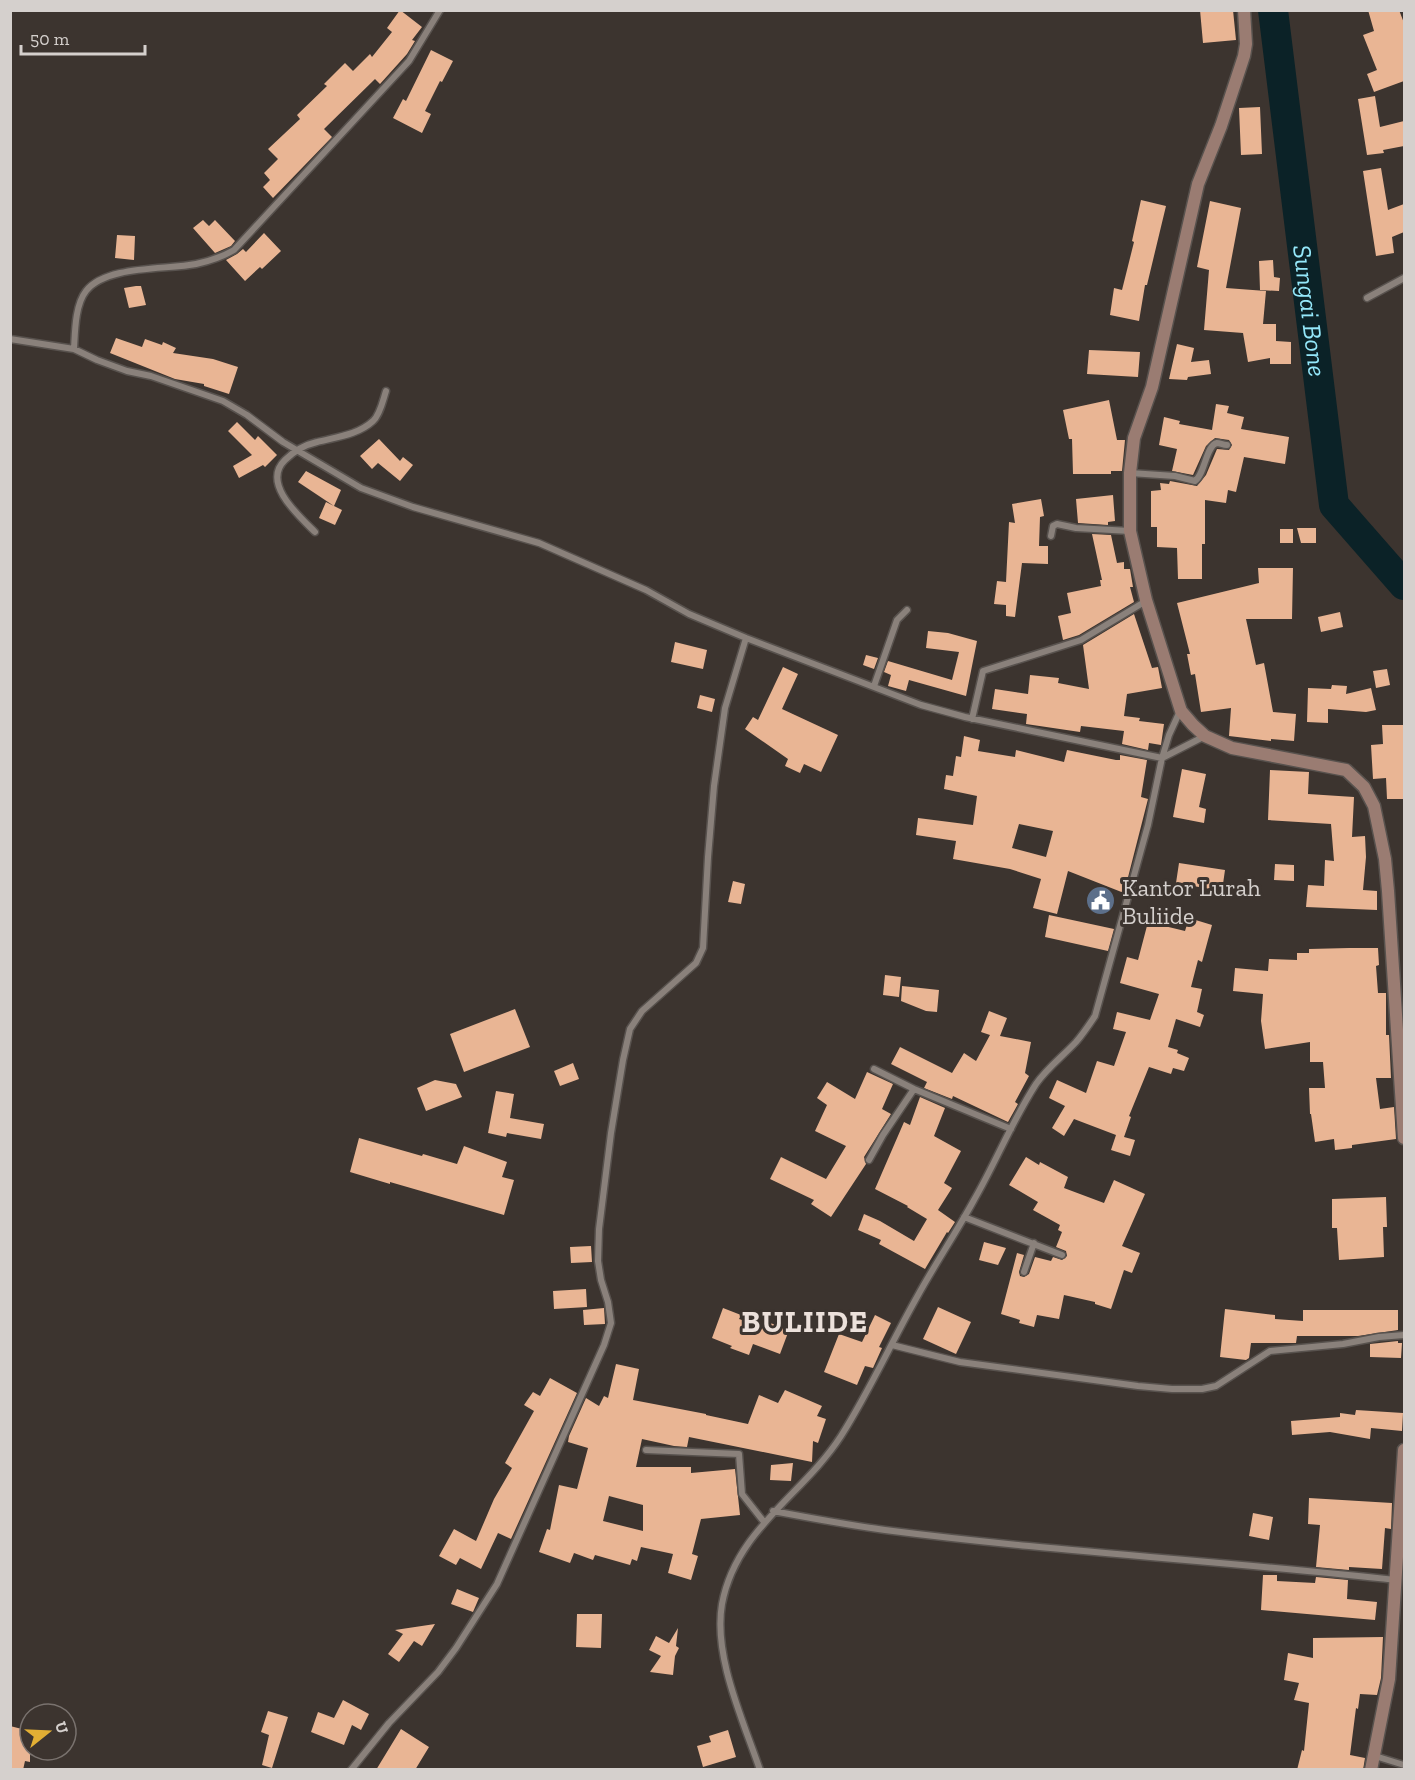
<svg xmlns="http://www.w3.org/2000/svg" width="1415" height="1780" font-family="'Zilla Slab',serif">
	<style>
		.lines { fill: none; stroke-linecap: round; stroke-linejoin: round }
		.river { stroke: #0b2227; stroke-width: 30 }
		.building { fill: #e9b594; fill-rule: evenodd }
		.street-casing { stroke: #58524e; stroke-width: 9 }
		.secondary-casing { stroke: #58524e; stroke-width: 15 }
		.street { stroke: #8a817b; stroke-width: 6 }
		.secondary { stroke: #9a7c72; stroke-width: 12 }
		.labels { text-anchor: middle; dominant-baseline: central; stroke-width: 6; stroke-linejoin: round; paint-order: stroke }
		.poi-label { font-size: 24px; fill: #d5d0cd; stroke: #3c342f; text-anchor: start }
		.water-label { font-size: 26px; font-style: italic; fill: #95e8fa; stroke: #3c342f }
		.district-label { font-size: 30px; font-weight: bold; letter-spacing: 1.5px; fill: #ece1db; stroke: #3c342f }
	</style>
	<rect width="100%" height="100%" fill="#3c342f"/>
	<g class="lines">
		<path class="river" id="s1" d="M1273 10 1334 505 1404 585"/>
	</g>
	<path class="building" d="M400 10 422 27 412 40 415 41 407 54 380 84 375 79 324 129 332 137 273 198 263 187 270 180 264 173 278 159 268 149 300 119 297 115 327 86 324 84 345 63 353 71 370 54 372 57 392 32 387 28Z
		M1200 10H1233L1236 40 1203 43Z
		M1368 10H1399L1404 23V81L1374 92 1367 74 1377 70 1363 35 1374 31Z
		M431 50 453 61 442 82 440 81 425 111 431 114 422 133 393 118 403 99 406 101Z
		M1375 96 1380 127 1404 121V146L1383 150 1384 153 1367 155 1358 99Z
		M1260 107 1262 154 1241 155 1239 108Z
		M1381 168 1388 210 1404 204V232L1392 237 1394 253 1376 256 1363 171Z
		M1141 200 1166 206 1147 285H1145L1139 321 1110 315 1114 288 1122 290 1134 242 1132 241Z
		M1210 201 1241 208 1226 288 1266 291 1263 324H1276V341L1291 342V364H1270V358L1248 362 1243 333 1204 330 1209 270 1197 267Z
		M203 220 209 226 215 220 235 241 231 246 215 253 193 228Z
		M264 233 281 251 262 269 260 267 245 281 226 260 237 254 243 249 246 252Z
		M117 235 135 236 134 260 115 258Z
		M1273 260 1274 277 1280 278 1279 291 1260 290 1259 261Z
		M136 286H141L146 305 129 308 124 288Z
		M116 338 142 347 145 339 162 345 163 342 176 348 173 353 213 359 238 367 229 394 204 386V384L175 379 110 353Z
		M1177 344 1194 348 1191 362 1209 360 1211 374 1188 377 1187 380 1169 379Z
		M1089 350 1140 352 1138 377 1087 374Z
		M1109 400 1117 440H1125L1122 471H1111V474H1073L1072 439H1069L1063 410Z
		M1216 404 1229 406 1227 413 1244 417 1241 429 1289 437 1285 464 1244 457 1236 492 1228 490 1226 503 1205 500V544H1202V579H1178L1177 548 1157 547V527H1151V491L1161 490 1160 483 1169 484 1170 481 1197 486 1206 475 1217 449 1229 450 1232 445 1229 440 1215 438 1206 446 1193 475 1172 471 1177 449 1159 445 1164 417 1180 421 1179 424 1212 430Z
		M237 422 255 440 258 436 277 455 265 467 263 465 239 478 233 466 252 455 228 431Z
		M379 439 400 461 403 457 413 465 400 481 378 463 372 469 360 456Z
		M306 471 341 490 334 506 298 482Z
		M1113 495 1115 521 1108 522V525L1078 523 1076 499Z
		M1041 499 1044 516 1040 517 1039 546H1048V564L1022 563 1015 617 1006 616V605L994 604 997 581 1006 582 1009 522 1015 523 1012 504Z
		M326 502 342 510 335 525 319 518Z
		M1297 528H1316V543H1301Z
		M1280 529H1293V543H1280Z
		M1092 534 1111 535 1117 563 1124 562V569H1130L1133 587H1130L1134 602 1079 635 1063 640 1058 616 1071 613 1067 593 1101 586 1100 580H1102Z
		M1258 568H1293L1292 619H1246L1256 665 1264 663 1273 712 1296 714 1294 741 1271 739V741L1229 736 1231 708 1201 712 1195 674 1191 675 1187 654H1190L1177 603 1259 583Z
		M1340 612 1343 627 1321 632 1318 617Z
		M1134 614 1152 668 1158 667 1162 688 1127 694 1124 716 1140 718 1139 721 1164 724 1161 745 1149 743 1148 750 1122 744 1124 731 1081 726 1080 732 1026 724 1027 714 992 709 995 689 1028 694 1030 675 1059 678 1058 683 1089 689 1083 645Z
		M928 631 948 633 977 641 966 696 909 680 906 691 888 686 891 675 884 672 888 661 952 680 959 652 926 648Z
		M675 642 707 650 703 669 671 662Z
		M866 655 878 658 874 669 863 665Z
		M783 667 798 674 782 709 838 735 821 772 804 764 800 773 785 766 788 759 745 729 753 717 758 720Z
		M1387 669 1390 685 1376 688 1373 671Z
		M1332 685 1347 686 1346 694 1371 688 1376 710 1366 712 1328 709V723L1307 722 1308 688 1331 689Z
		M700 695 715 699 712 712 697 708Z
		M1382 725H1404V799H1387L1386 778 1373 779 1371 745 1383 744Z
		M964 736 980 740 978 751 1015 757 1016 750 1064 762 1067 750 1116 760H1120V755L1147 760 1141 797 1148 799 1124 893 1068 871 1057 914 1033 908 1041 879 1010 869 953 859 956 841 916 835 918 818 973 825 977 796 944 789 946 775 953 776 956 756 961 757ZM1019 824 1053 831 1046 857 1012 848Z
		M1182 769 1206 774 1199 807 1206 809 1204 823 1173 817Z
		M1270 770 1309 772 1308 794 1354 797 1352 837 1365 836 1366 857 1363 890 1377 891V910L1306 907 1308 885 1324 886 1325 860 1334 861 1331 824 1268 820Z
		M1179 863 1225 870 1222 891 1176 883Z
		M1275 864 1294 865V881L1274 880Z
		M733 881 745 884 741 904 728 902Z
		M1049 915 1114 929 1108 951 1045 937Z
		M1189 918 1212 925 1202 962 1198 960 1191 987 1202 989 1197 1012 1204 1015 1200 1027 1176 1019 1168 1047 1178 1050 1177 1053 1189 1058 1184 1071 1173 1068 1171 1074 1149 1067 1129 1116 1131 1117 1124 1137 1135 1140 1130 1156 1111 1150 1116 1135 1074 1119 1064 1136 1052 1128 1065 1106 1049 1098 1057 1080 1086 1093 1097 1061 1114 1066 1126 1032 1113 1029 1117 1012 1150 1020 1159 994 1120 983 1127 957 1138 960 1148 922 1185 931Z
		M1349 948H1378L1379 965 1376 966 1378 993H1386V1035H1389L1391 1078H1376L1380 1109 1394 1107 1396 1139 1352 1145V1148L1335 1150 1334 1139 1315 1142 1311 1114H1310L1309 1088H1325L1323 1062H1310V1042L1265 1049 1261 1021 1263 994 1233 991 1235 968 1268 971 1269 959 1297 960V953H1309V949Z
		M885 975 901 977 899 997 883 995Z
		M902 986 939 990 937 1012 926 1011 901 1001Z
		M515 1009 530 1047 464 1072 450 1034Z
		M989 1011 1007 1018 1000 1036 1031 1042 1025 1073 1029 1076 1015 1102 1018 1104 1008 1122 953 1096 952 1099 924 1088 927 1082 891 1064 900 1047 952 1073 964 1053 976 1061 990 1035 981 1032Z
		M573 1063 579 1079 560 1086 554 1071Z
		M867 1072 893 1084 882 1109 891 1114 864 1157 866 1164 831 1217 811 1204 814 1200 770 1179 781 1157 826 1179 846 1146 815 1131 827 1105 817 1098 827 1082 855 1099Z
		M435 1080 456 1084 462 1097 426 1111 417 1088Z
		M496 1091 514 1094 510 1118 544 1124 541 1139 507 1133 506 1137 488 1133Z
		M920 1097 945 1108 934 1136 961 1151 944 1183 952 1188 938 1210 955 1222 948 1233 947 1232 925 1269 879 1244 881 1240 858 1230 864 1214 880 1221 914 1241 927 1219 907 1207 908 1206 875 1189 904 1122 910 1125Z
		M359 1138 422 1156 423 1154 457 1164 464 1146 507 1162 502 1177 514 1180 504 1215 390 1182V1184L350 1172Z
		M1026 1157 1039 1165 1040 1162 1068 1177 1064 1188 1104 1203 1114 1180 1145 1194 1122 1246 1140 1253 1132 1273 1124 1270 1111 1309 1095 1304V1302L1064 1295 1059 1319 1037 1315 1034 1327 1019 1323 1020 1320 1001 1314 1017 1253 1024 1255 1019 1272 1020 1276 1024 1277 1029 1274 1035 1257 1051 1261 1053 1257 1062 1260 1067 1256 1066 1251 1056 1247 1062 1232 1058 1230 1060 1225 1033 1210 1038 1202 1009 1185Z
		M1386 1197 1387 1227H1383L1384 1257 1339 1260 1337 1228H1332V1199Z
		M984 1242 1006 1248 998 1265 979 1260Z
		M591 1246 592 1262 571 1263 570 1247Z
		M586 1289 587 1307 554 1309 553 1291Z
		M938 1307 971 1322 956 1354 923 1339Z
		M604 1308 605 1324 584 1325 583 1310Z
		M723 1308 741 1315 739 1319 763 1327 765 1321 789 1330 780 1354 753 1344 749 1355 730 1348 732 1346 712 1338Z
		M1225 1309 1275 1315V1319L1303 1321V1310H1398V1330L1358 1336H1297L1296 1343H1251L1249 1358 1246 1360 1220 1357Z
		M875 1315 891 1323 879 1347 882 1348 873 1368 865 1366 857 1385 824 1372 839 1334 862 1342Z
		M1398 1341V1343H1402L1401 1358 1370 1357V1344Z
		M616 1364 639 1369 633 1400 706 1414V1415L748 1424 759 1395 778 1403 785 1390 822 1406 817 1416 826 1419 818 1443 813 1441 812 1462 689 1437 687 1447 674 1446 642 1439 636 1467H691V1473L735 1469 740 1515 701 1519 692 1554 698 1556 691 1580 668 1573 673 1554 641 1547 637 1561 632 1559 630 1565 595 1555 593 1560 574 1553 570 1563 539 1552 547 1529 550 1530 559 1485 577 1489 588 1448 568 1442 569 1436 586 1398 599 1406 604 1396 608 1398ZM609 1496 643 1505V1531L603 1521Z
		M550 1378 577 1393 511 1539 498 1533 481 1569 460 1558 456 1565 439 1556 454 1529 476 1541 494 1499 512 1468 505 1463 534 1411 524 1405 533 1392 540 1396Z
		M1356 1410 1403 1413 1402 1431 1371 1428 1370 1439 1330 1432 1292 1435 1291 1421 1340 1417V1413L1355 1415Z
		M793 1463 791 1481 770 1480 771 1465Z
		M1309 1498 1392 1503 1391 1529 1385 1528 1382 1569 1349 1567V1570L1316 1567 1320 1525 1308 1524Z
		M1253 1513 1273 1517 1269 1540 1249 1536Z
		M1263 1575H1277V1581L1315 1583 1316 1577 1348 1580 1347 1599 1377 1602 1375 1620 1261 1610Z
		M457 1589 479 1598 473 1612 451 1604Z
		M577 1614H602L601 1648 576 1647Z
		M435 1624 422 1646 414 1641 399 1662 388 1654 403 1634 395 1630Z
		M678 1628 676 1646 679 1648 675 1656 673 1675 650 1672 661 1656 649 1650 656 1636 669 1643Z
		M1383 1637 1381 1678 1377 1695 1360 1694 1358 1709 1356 1708 1350 1755 1365 1758 1363 1770H1297L1302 1750 1304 1751 1309 1703 1294 1700 1299 1683 1284 1680 1288 1653 1313 1658V1638Z
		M343 1700 369 1714 361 1730 352 1725 344 1745 311 1732 318 1712 334 1718Z
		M268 1711 288 1717 272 1768 262 1765 269 1735 261 1732Z
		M10 1726 30 1731V1762L25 1761 23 1770H10Z
		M401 1729 429 1747 415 1770H376Z
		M728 1730 736 1757 703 1767 697 1746 711 1742 709 1736Z"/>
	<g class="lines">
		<defs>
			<path id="street" d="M440 10 409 61 234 250C222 257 210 261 196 264 166 270 106 265 86 291 75 305 75 332 74 349L97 360 127 371 151 376 223 401 247 415 283 442 361 488 413 507 539 543 646 590 689 614 746 638 921 705 965 717 1162 758 1205 736
				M1367 298 1404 278
				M10 339 74 349
				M1130 473 1175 476 1195 481C1205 474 1206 445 1217 443 1220 443 1223 445 1227 445
				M315 532C299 516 261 483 285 460 295 450 304 445 317 442 336 437 358 435 373 421 380 415 383 400 386 391
				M1051 536 1053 526 1057 524 1076 528 1130 531
				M874 686 897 620 907 610
				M972 719 983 671 1081 640 1146 601
				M874 1069 914 1089 1011 1129
				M869 1160 883 1135 914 1089
				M964 1217 1062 1255
				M1024 1272 1034 1243
				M892 1345 960 1362 1138 1386 1172 1389H1202L1216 1386 1270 1351 1343 1344 1379 1337 1404 1335
				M646 1450 739 1454 742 1494 764 1522
				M773 1511C810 1518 848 1525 885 1530 1055 1552 1226 1561 1396 1580
				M1375 1756 1404 1765
				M351 1770 389 1723 438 1672 456 1648 497 1584 604 1345 611 1323 608 1302 601 1280 598 1261 599 1229 611 1133 623 1060 630 1029 642 1011 696 963 703 948 708 857 714 786 725 708 746 638
				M760 1770C743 1720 713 1656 722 1604 736 1529 803 1495 841 1436 869 1392 891 1343 917 1297 935 1264 956 1233 974 1200 996 1162 1012 1121 1036 1084 1047 1068 1063 1056 1076 1042 1083 1034 1089 1025 1095 1016L1148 825 1162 758 1169 735 1180 711"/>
			<path id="secondary" d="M1244 10 1246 44 1244 56 1221 126 1198 184 1152 387 1134 438 1130 473V531L1146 600 1181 711 1193 725 1205 736 1232 748 1346 770 1364 787 1374 806 1385 859 1388 891 1404 1138
				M1371 1770 1389 1679 1404 1450"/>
		</defs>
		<use href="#street" class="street-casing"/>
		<use href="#secondary" class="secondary-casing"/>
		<use href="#street" class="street"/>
		<use href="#secondary" class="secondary"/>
	</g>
	<defs>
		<symbol id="civic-disc" viewBox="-11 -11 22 22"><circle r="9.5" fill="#5c6f8a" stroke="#3c342f"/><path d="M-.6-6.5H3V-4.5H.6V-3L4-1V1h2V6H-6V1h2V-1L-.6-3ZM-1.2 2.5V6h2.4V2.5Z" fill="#fff"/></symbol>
	</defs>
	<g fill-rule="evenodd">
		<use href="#civic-disc" x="1084" y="884" width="33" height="33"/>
	</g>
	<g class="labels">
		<g class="poi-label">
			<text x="1122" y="887">Kantor Lurah<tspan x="1122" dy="28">Buliide</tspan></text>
		</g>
		<g class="water-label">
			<text stroke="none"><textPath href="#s1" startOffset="303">Sungai Bone</textPath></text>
		</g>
		<g class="district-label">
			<text x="805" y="1322">BULIIDE</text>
		</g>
	</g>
	<rect width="1415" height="1780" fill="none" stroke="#d5d0cd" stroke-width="24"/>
	<g transform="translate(48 1732) rotate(72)"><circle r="28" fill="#3c342f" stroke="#79726e" stroke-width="1.5"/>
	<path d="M0-4.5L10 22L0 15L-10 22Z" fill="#e2af34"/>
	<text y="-9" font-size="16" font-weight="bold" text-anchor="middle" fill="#d5d0cd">U</text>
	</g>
	<path d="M21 45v9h124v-9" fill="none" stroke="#d5d0cd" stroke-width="3"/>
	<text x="30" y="45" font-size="18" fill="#d5d0cd" stroke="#3c342f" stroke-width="4.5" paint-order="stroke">50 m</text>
</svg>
